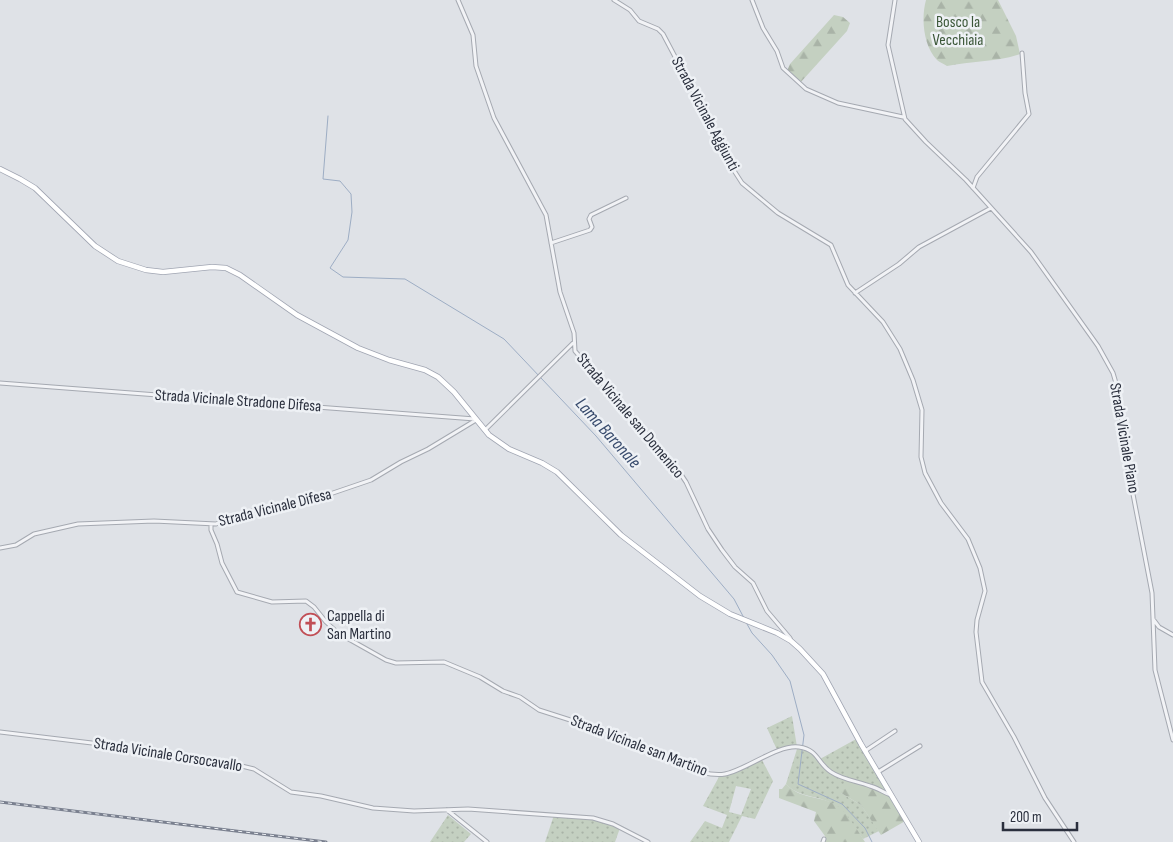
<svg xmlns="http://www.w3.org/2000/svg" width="1173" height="842" font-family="'Sofia Sans Condensed',sans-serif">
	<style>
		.grass { fill: url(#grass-dots); fill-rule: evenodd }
		.forest { fill: url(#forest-firs) }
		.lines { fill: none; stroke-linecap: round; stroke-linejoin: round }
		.stream { stroke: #9dadc4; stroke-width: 1 }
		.minor-casing { stroke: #a5a9b1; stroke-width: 5 }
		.major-casing { stroke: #a0a5b2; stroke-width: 6 }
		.minor { stroke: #f2f3f6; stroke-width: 3 }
		.major { stroke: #fff; stroke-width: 4.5 }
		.rail-casing { stroke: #7a808f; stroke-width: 3 }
		.rail { stroke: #eef1f5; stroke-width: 1; stroke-dasharray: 4; stroke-linecap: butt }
		.labels { text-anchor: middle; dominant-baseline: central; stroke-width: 5; stroke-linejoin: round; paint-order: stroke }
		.park-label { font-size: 16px; fill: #3b5738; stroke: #eef1f5 }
		.street-label { font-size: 16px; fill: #2a2f3d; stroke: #eef1f5 }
		.poi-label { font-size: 16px; fill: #2a2f3d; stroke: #eef1f5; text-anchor: start }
		.water-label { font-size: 18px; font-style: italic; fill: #384b6d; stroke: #eef1f5 }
	</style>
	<defs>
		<pattern id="grass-dots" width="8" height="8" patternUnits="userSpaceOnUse" patternTransform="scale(1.25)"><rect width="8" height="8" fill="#c4d0c1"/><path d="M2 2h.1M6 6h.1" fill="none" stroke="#a9b3a7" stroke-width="1.8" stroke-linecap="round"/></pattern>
		<pattern id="forest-firs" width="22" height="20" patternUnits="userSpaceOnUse" patternTransform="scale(1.25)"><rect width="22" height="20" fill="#c4d0c1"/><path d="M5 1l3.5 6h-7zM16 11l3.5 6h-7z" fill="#a9b3a7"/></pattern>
	</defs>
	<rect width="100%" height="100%" fill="#dfe2e7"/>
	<path class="grass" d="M792 716 797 747 778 752 767 728Z
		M858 738 891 795 841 793 861 805 879 831 863 839C857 829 840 808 829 802 814 795 798 797 786 784L797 749 815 753 820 759Z
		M762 760 773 781 755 819 742 816 729 842H690L705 821 722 828 727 815 703 806 720 775 741 770ZM736 786 751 789 741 815 729 812Z
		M448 815 471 834 464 842H430Z
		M554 815 600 819 620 828 615 842H545Z"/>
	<path class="forest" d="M926 0H998L1016 36 1020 54C996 62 971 61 947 66 944 64 939 62 937 60 923 45 921 18 926 0Z
		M834 15 843 17 850 23 847 31 800 83 787 71 790 64Z
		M846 779 891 795 907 820 881 835 861 805 841 793Z
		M786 784C801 800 820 795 836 805 845 810 859 832 865 842H822L825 836 814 821 816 812 779 798V789H782Z"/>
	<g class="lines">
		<path class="stream" d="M328 116 323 179 340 181 351 194 352 212 348 240 330 268 343 277 405 279 504 339 596 436 734 599 744 618
			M747 624 752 633 772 655 790 681 804 735 798 784 842 804 865 828 872 842"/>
		<defs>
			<path id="minor" d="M458 0 473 35 476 66 494 118 546 215 560 292 574 333 575 351 676 467 686 482 708 529 722 550 735 567 753 583 767 611 790 638 791 641
				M614 0 630 10 639 21 658 29 663 34 709 121 724 155 742 183 778 213 831 245 848 285 883 322 900 349 913 380 922 410 921 457 925 473 941 503 968 539 980 568 985 591 977 620 976 632 982 682 1014 737 1045 798 1074 842
				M752 0 763 28 777 51 783 68 806 89 838 103 903 117
				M895 0 888 45 905 119 926 142 966 180 1031 252 1098 346 1113 373 1118 390 1127 463 1152 593 1155 670 1173 740
				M973 188 977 177 1029 114 1025 93 1022 53
				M551 243 590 230 592 227 589 219 591 215 626 198
				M855 293 899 264 919 247 991 208
				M0 383 475 419
				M485 430 573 343
				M211 524V530L217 544 222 563 237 592 272 602 306 601 314 607 326 622 338 633 386 660 396 663 444 662 480 677 503 691 520 697 539 710 589 726 602 729C630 741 696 780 725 774 746 770 778 744 799 747 819 750 817 763 831 772 843 780 857 781 870 786 878 788 884 793 891 795
				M0 548 16 545 34 534 78 524 154 521 216 524 247 512 330 494 371 480 401 462 428 449 476 420
				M1153 619 1159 627 1173 635
				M0 732 117 746 165 756 217 760 254 769 291 792 321 796 373 808 414 811 468 809 593 818 613 824 648 842
				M865 751 895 731
				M878 772 920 746
				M447 810 487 842
				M823 842 824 839"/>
			<path id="major" d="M0 169 20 179 35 188 95 246 118 261 146 270 163 272 212 267 226 268 240 275 297 315 358 348 389 360 425 370 438 377 454 392 489 435 509 449 542 463 557 472 621 535 700 596 730 614 777 633 791 641 800 649 823 674 861 744 919 842"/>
		</defs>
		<use href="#minor" class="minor-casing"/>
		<use href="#major" class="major-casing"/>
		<use href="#minor" class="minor"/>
		<use href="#major" class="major"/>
		<defs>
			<path id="rail" d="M0 802 326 842"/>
		</defs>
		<use href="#rail" class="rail-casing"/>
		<use href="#rail" class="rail"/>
	</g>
	<defs>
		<symbol id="church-ring" viewBox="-11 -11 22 22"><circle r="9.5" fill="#eef1f5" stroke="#c14f56" stroke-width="1.5"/><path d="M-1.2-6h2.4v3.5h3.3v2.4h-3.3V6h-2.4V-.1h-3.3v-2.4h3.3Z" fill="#c14f56"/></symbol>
	</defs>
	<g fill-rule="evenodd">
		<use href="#church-ring" x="298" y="612" width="25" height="25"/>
	</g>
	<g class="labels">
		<g class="park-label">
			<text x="958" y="22">Bosco la<tspan x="958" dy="18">Vecchiaia</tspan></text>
		</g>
		<g class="street-label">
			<text transform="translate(705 114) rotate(62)">Strada Vicinale Aggiunti</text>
			<text transform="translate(238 401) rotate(4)">Strada Vicinale Stradone Difesa</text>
			<text transform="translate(630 416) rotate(50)">Strada Vicinale san Domenico</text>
			<text transform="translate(1124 438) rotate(80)">Strada Vicinale Piano</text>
			<text transform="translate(275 508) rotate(-14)">Strada Vicinale Difesa</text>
			<text transform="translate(639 746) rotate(21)">Strada Vicinale san Martino</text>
			<text transform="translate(168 755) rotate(9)">Strada Vicinale Corsocavallo</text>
		</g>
		<g class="poi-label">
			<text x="327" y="616">Cappella di<tspan x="327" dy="18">San Martino</tspan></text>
		</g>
		<g class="water-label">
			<text transform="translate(608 433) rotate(48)">Lama Baronale</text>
		</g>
	</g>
	<path d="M1003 822v8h74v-8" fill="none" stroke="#2a2f3d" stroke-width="2.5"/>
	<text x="1010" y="822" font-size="15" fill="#2a2f3d" stroke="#eef1f5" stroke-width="4" paint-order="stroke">200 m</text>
</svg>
